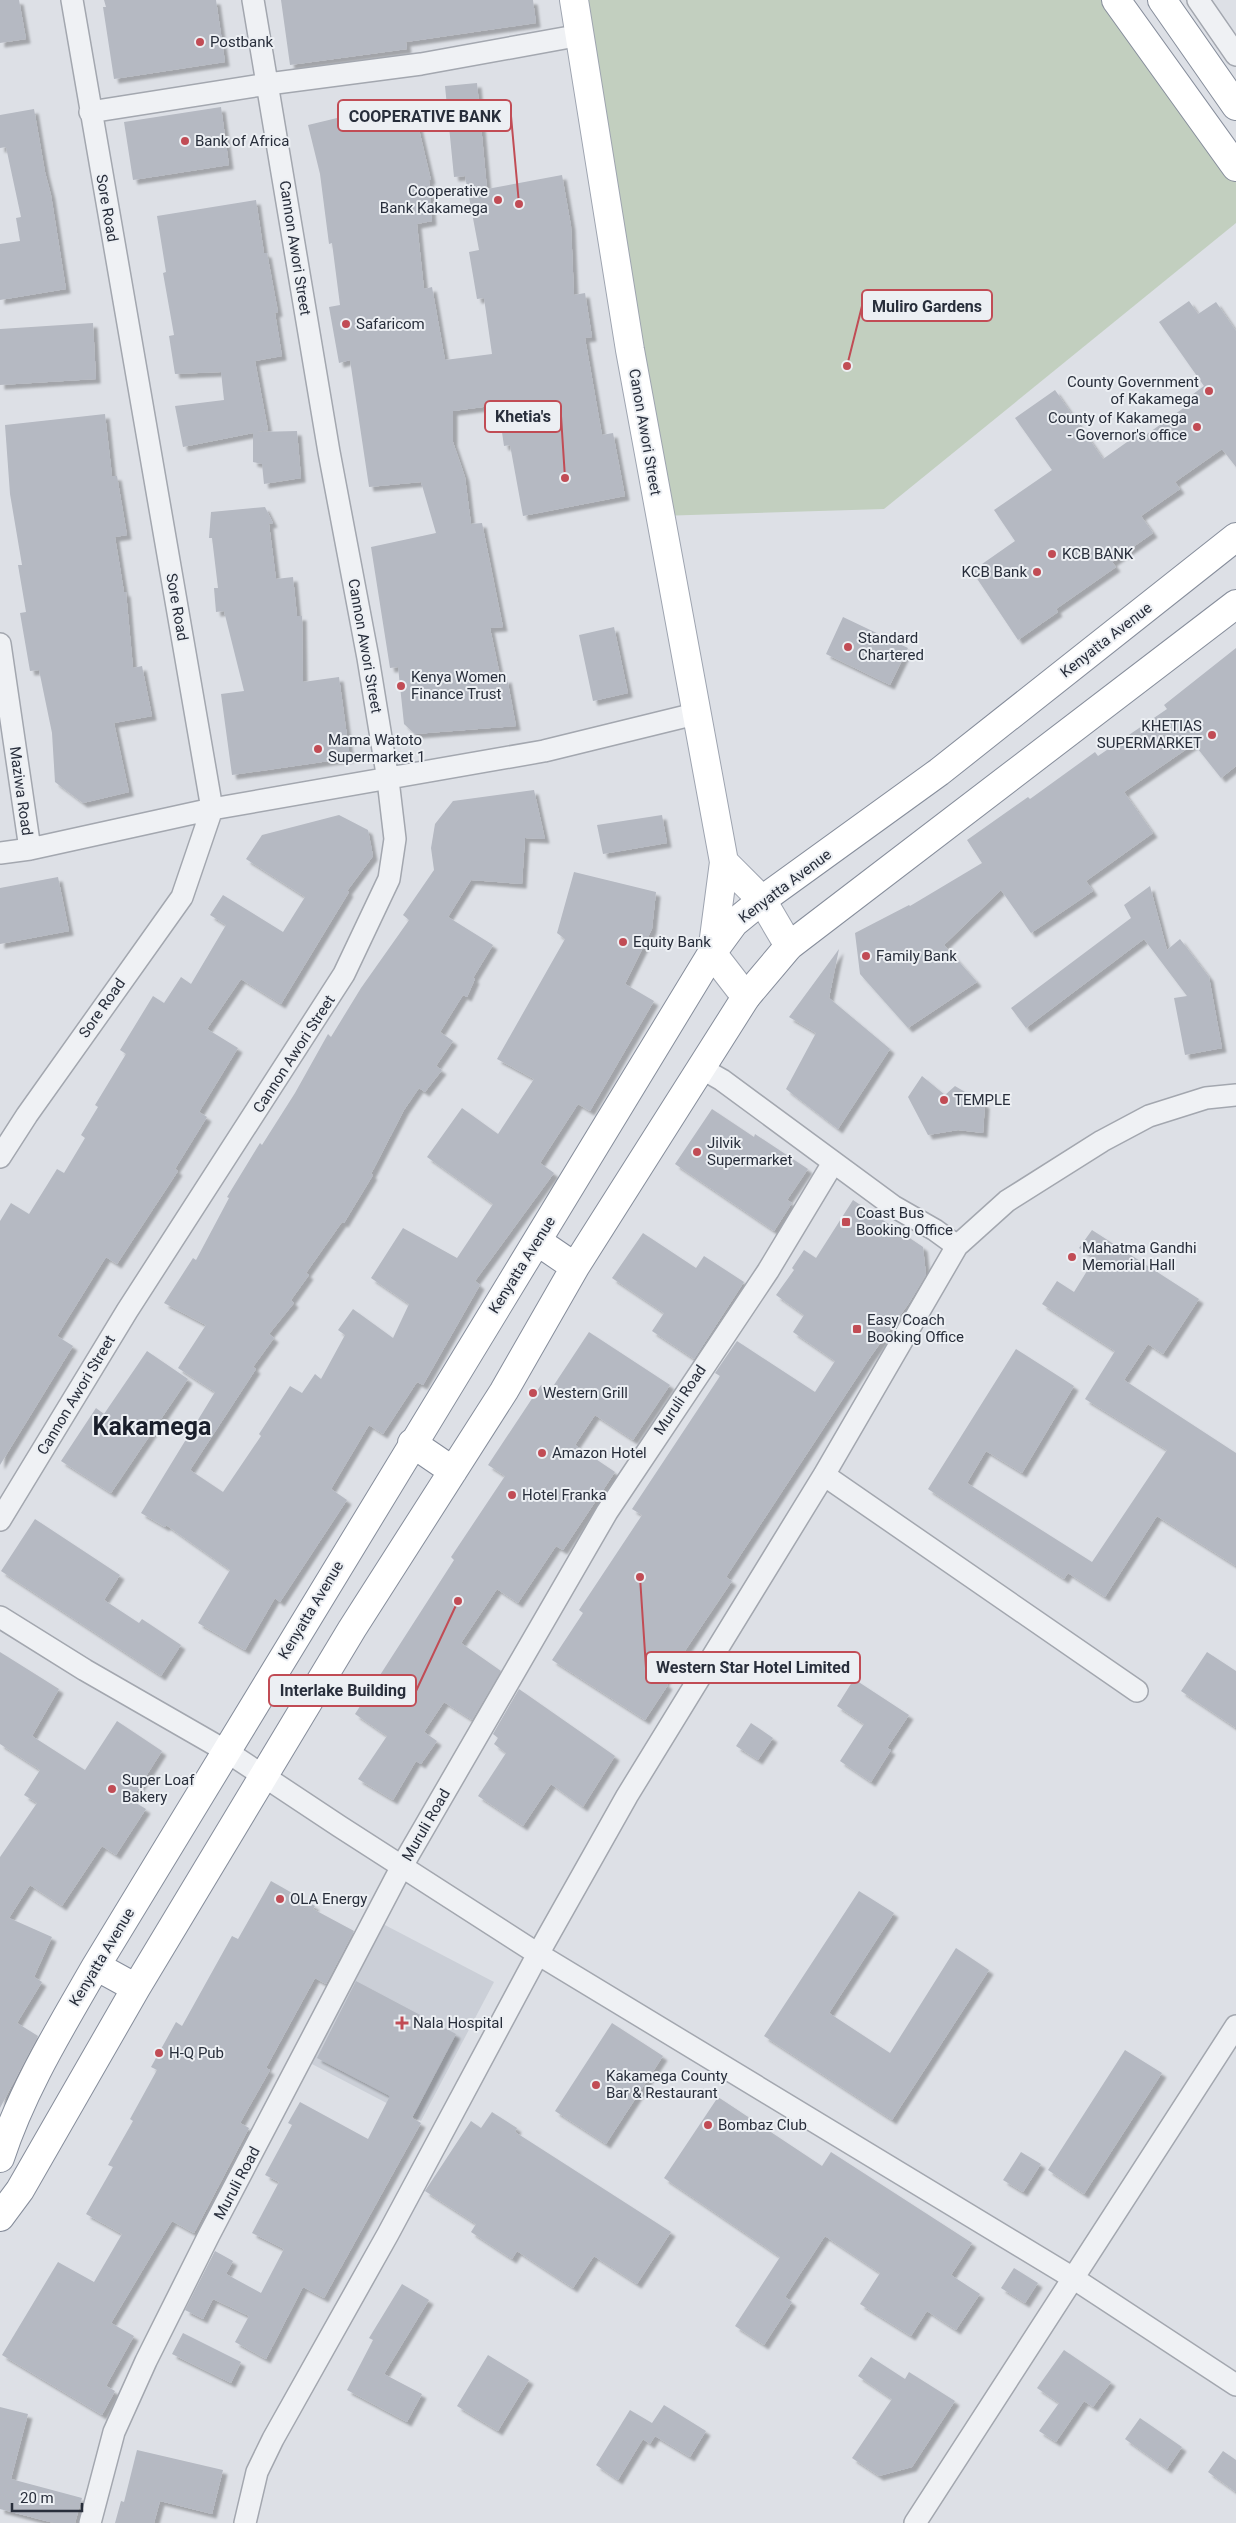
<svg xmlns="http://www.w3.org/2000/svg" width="1236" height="2523" font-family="Roboto,sans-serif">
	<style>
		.built { fill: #cbcfd7 }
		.green { fill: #c2cfbf }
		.building { fill: #b5b9c2; filter: url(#shadow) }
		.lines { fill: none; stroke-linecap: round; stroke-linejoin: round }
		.street-casing { stroke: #a3a7af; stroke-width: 24 }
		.primary-casing { stroke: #9ea4b0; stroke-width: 30 }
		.highway-casing { stroke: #868d9b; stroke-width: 30 }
		.street { stroke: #eff1f4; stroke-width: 21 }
		.primary { stroke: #fff; stroke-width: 28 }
		.highway { stroke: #fff; stroke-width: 28 }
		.poi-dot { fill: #c14c55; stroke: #eceff3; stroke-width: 2 }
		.labels { text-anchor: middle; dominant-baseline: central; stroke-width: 4; stroke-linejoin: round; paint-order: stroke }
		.poi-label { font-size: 15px; fill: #282e3b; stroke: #eceff3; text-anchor: start }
		.street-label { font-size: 15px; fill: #282e3b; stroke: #eceff3 }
		.town-label { font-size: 25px; font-weight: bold; fill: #1a1f2b; stroke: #eceff3 }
		.leader { fill: none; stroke: #c14c55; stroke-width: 2 }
		.callout-dot { fill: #c14c55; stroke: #eceff3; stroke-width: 2 }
		.callout { fill: #eceff3; stroke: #c14c55; stroke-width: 2 }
		.callout-label { font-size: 16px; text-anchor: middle; font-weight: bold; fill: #282e3b }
	</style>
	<defs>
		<filter id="shadow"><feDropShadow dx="4.5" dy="4.5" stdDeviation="1" flood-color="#0004"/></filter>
	</defs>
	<rect width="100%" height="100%" fill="#dde0e6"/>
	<path class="built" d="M383 1924 494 1982 421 2121 310 2063Z"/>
	<path class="green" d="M573 0H1117L1236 169V223L884 509 658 516Z"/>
	<path class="building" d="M0 0H19L26 39 0 43Z
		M104 0H216L225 62 114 79 103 7H106Z
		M281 0H533L536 23 406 42 407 49 290 65Z
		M477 83 487 189 562 175 571 226 574 295 585 293 592 337 585 338 602 435 613 433 625 496 523 516 510 445 504 446 498 405 453 411V442L465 477 471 524 482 523 503 627 490 628 501 680 507 678 516 726 415 734 404 724 398 667 390 668 371 547 436 533 421 482 369 487 350 360 339 363 329 307 340 305 332 243 329 244 320 174 308 125 412 100 431 180H429L432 221 417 224 424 289 432 287 445 360 492 354 484 298 477 299 469 252 479 250 465 176 454 177 445 86Z
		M221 107 229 165 133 180 124 122Z
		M34 109 45 172 51 195 66 289 0 300V244L20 241 16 218 21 217 6 147 0 148V115Z
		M256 200 264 253H267L278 312 275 313 282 356 255 361 268 430 257 432 297 431 301 478 264 484 262 464 253 462V433L183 447 175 406 224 400 221 372 175 374 169 336 174 335 163 273 166 272 157 216Z
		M1189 301 1198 314 1216 302 1236 331V467L1222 449 1175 482 1180 489 1141 516 1153 533 1112 562 1116 567 1056 609 1058 612 1018 640 972 571 1015 541 994 510 1052 470 1015 418 1055 390 1103 459 1137 435 1140 439 1192 402 1189 397 1204 386 1159 322Z
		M93 323 96 379 0 385V329Z
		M105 414 112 476H117L127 535 115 537 124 592H126L133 668 142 666 152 716 114 723 129 792 83 803 55 782 52 733 39 670 30 671 20 613 26 612 18 565H22L10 494 5 425Z
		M265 507 273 523 269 524 276 579 293 577 297 616H302L303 682 339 677 350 758 232 775 221 694 244 691 224 611 216 612 214 588H218L212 538H209L211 512Z
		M843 617 908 648 890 685 826 654Z
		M614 627 628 693 593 701 579 635Z
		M1236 648V766L1221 778 1194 744 1124 792 1153 833 1086 881 1093 891 1031 933 1001 890 944 945 977 982 908 1028 860 974 855 933 909 905 910 906 982 863 967 840 1028 797 1030 799 1095 752 1098 756 1167 709 1164 705Z
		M534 790 545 839 525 838 522 884 471 880 448 917 493 945 473 978 475 979 467 997 463 995 440 1032 453 1041 436 1066 442 1070 425 1092 419 1088 404 1110 371 1174 373 1175 344 1223 342 1222 306 1273 309 1275 291 1300 294 1303 269 1334 274 1338 253 1367 256 1369 190 1470 223 1492 261 1436 259 1434 290 1386 302 1393 315 1374 321 1379 345 1335 338 1330 353 1309 393 1338 409 1304 371 1278 403 1228 457 1258 493 1204 427 1157 462 1108 498 1134 534 1079 497 1059 565 939 557 933 574 872 656 892 652 929 625 984 654 1001 590 1111 578 1104 540 1163 554 1173 475 1281 480 1285 423 1385 417 1382 383 1434 369 1425 331 1489 347 1500 280 1602 275 1598 245 1650 198 1623 230 1570 166 1525 165 1527 141 1513 215 1392 178 1368 206 1325 164 1303 193 1258 196 1260 229 1198 227 1197 260 1143 262 1145 295 1093 328 1034 331 1037 361 988 409 920 403 915 434 870 431 848 435 824 453 801Z
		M339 815 368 830 373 856 347 891 349 892 281 1004 241 979 207 1029 238 1048 199 1112 207 1117 175 1169 178 1171 117 1264 106 1257 57 1336 73 1346 0 1465V1221L11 1203 29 1214 57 1169 64 1173 85 1138 81 1135 98 1107 95 1105 126 1054 120 1050 153 996 164 1003 181 977 191 984 226 925 210 915 223 895 283 932 305 897 246 859 262 835Z
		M662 815 667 843 603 854 597 825Z
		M58 877 69 931 0 944V888Z
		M1150 886 1167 950 1180 939 1209 977 1222 1048 1185 1055 1174 998 1187 996 1144 939 1026 1028 1011 1008 1131 918 1124 905Z
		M839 949 829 998 890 1049 838 1129 786 1089 816 1033 789 1017Z
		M922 1076 945 1095 955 1086 985 1104 983 1133 958 1130 928 1135 908 1097Z
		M712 1109 754 1137 755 1134 808 1169 787 1200 792 1203 774 1231 675 1164Z
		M853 1200 923 1247 926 1275 909 1303 871 1356 726 1577 732 1581 664 1682 668 1685 645 1720 552 1660 583 1613 579 1610 642 1515 632 1509 720 1376 715 1373 737 1341 815 1392 835 1361 793 1332 804 1315 776 1295 794 1270 792 1268 804 1250 816 1258Z
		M1092 1230 1199 1299 1163 1354 1148 1344 1124 1380 1236 1453V1566L1157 1516 1105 1597 1068 1573 1064 1579 928 1489 1016 1349 1074 1386 1022 1473 986 1451 967 1483 1092 1562 1167 1450 1085 1399 1115 1351 1042 1304 1057 1281 1074 1292 1095 1258 1079 1248Z
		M643 1233 696 1268 704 1256 744 1282 694 1359 652 1331 664 1313 612 1278Z
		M589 1332 670 1385 633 1440 595 1415 575 1445 615 1472 563 1550 556 1546 518 1603 497 1589 461 1643 501 1671 472 1720 444 1702 424 1732 437 1741 421 1764 416 1761 393 1800 358 1779 387 1736 355 1714 454 1560 451 1557 505 1476 488 1465 541 1385 550 1391Z
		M147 1351 188 1379 111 1493 61 1461 96 1408 104 1414Z
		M35 1519 120 1575 104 1600 139 1623 142 1619 181 1645 161 1676 1 1571Z
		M0 1652 59 1689 32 1736 85 1770 117 1721 162 1751 131 1800 146 1809 116 1855 102 1846 62 1906 30 1885 9 1918 52 1937 34 1977 42 1982 17 2023 38 2036 0 2108V1857L37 1803 24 1795 40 1770 0 1744Z
		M1207 1652 1236 1671V1728L1181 1691Z
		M854 1679 909 1715 887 1748 891 1750 871 1782 840 1761 864 1724 837 1706Z
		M519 1689 615 1756 583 1807 551 1784 523 1826 478 1796 506 1753 494 1744 498 1738 493 1734Z
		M751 1723 773 1738 758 1760 736 1746Z
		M271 1881 315 1906 313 1909 354 1931 326 1984 315 1978 266 2068 270 2070 240 2123 249 2128 194 2233 172 2221 111 2323 134 2336 106 2386 115 2391 102 2415 2 2355 58 2262 94 2282 122 2234 86 2214 113 2167 108 2165 133 2121 130 2119 157 2070 151 2067 176 2022 182 2026 232 1936 238 1939Z
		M859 1891 894 1913 829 2013 890 2053 956 1948 989 1970 892 2120 764 2036Z
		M356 1981 456 2034 412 2118 421 2123 324 2298 303 2287 266 2359 235 2342 249 2316 213 2299 203 2319 185 2310 215 2251 233 2261 226 2274 261 2293 284 2249 252 2233 279 2182 265 2175 292 2125 288 2123 300 2102 368 2139 390 2096 317 2058Z
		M612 2023 663 2056 606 2144 555 2111Z
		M1125 2050 1162 2073 1084 2194 1048 2170Z
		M718 2097 822 2166 831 2152 972 2243 951 2275 980 2294 956 2330 927 2311 911 2336 860 2304 880 2273 825 2236 785 2297 792 2302 764 2345 735 2326 780 2257 664 2178Z
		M492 2112 517 2128 515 2132 671 2232 637 2284 594 2256 573 2288 517 2251 512 2259 471 2232 476 2224 425 2191 471 2121 481 2128Z
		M1021 2152 1041 2164 1023 2192 1003 2180Z
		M1014 2268 1038 2283 1025 2303 1001 2288Z
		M402 2284 429 2300 384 2374 422 2394 407 2422 347 2390 373 2340 369 2338Z
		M183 2333 241 2362 231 2383 172 2354Z
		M1064 2350 1111 2382 1093 2407 1084 2401 1056 2442 1039 2431 1059 2403 1037 2388Z
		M488 2355 529 2380 498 2431 457 2406Z
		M871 2357 905 2379 909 2372 955 2401 912 2467 879 2476 852 2458 892 2399 858 2376Z
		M664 2405 706 2431 690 2457 655 2436 650 2444 643 2439 618 2480 596 2465 630 2410 652 2423Z
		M0 2407 28 2414 11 2479 82 2498 75 2523H54L0 2509Z
		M1140 2418 1182 2447 1167 2469 1125 2439Z
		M137 2450 223 2470 212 2514 160 2501 154 2523H115L121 2501 124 2502Z
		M1223 2451 1236 2460V2492L1208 2472Z"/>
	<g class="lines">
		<defs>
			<path id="street" d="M1198 0 1236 55
				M90 112 268 84 421 64 581 35
				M0 644 30 849
				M0 853 30 849 212 809 544 751 695 714
				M701 1068 722 1080 893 1206 935 1230 957 1246 1007 1201 1102 1141 1149 1116 1206 1098 1236 1095
				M0 1157 27 1115 182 897 212 809 72 0
				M824 1475 1137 1691
				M0 1520 127 1311 344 974 389 879 395 839 388 780 368 658 329 452 253 0
				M0 1617 85 1670 226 1751 339 1826 538 1954 1073 2278 1236 2385
				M90 2523 114 2432 146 2361 209 2235 402 1866 607 1512 768 1271 833 1163
				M245 2523 257 2472 273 2439 388 2234 538 1954 627 1796 824 1475 957 1246
				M915 2523 1236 2026"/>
			<path id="primary" d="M574 0 630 350 724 862 712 953 746 997
				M724 862 762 900 789 946"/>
			<path id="highway" d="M1116 0 1236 167
				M1162 0 1236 106
				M537 1241 575 1267
				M412 1443 453 1471
				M96 1966 136 1988
				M0 2158C22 2090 61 2027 96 1966L712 953 734 923 762 900 939 772 1236 537
				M0 2217 20 2190 136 1988 352 1629 504 1391 575 1267 746 997 789 946 1236 604"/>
		</defs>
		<use href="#street" class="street-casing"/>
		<use href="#primary" class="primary-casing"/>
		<use href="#highway" class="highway-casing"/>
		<use href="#street" class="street"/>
		<use href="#primary" class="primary"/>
		<use href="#highway" class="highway"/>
	</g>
	<g class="poi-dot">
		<circle cx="200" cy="42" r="5"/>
		<circle cx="185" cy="141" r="5"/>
		<circle cx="498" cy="200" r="5"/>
		<circle cx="346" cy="324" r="5"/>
		<circle cx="1209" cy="391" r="5"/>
		<circle cx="1197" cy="427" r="5"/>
		<circle cx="1052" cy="554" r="5"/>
		<circle cx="1037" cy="572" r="5"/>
		<circle cx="848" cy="647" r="5"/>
		<circle cx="401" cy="686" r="5"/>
		<circle cx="1212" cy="735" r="5"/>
		<circle cx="318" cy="749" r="5"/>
		<circle cx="623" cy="942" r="5"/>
		<circle cx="866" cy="956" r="5"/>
		<circle cx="944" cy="1100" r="5"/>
		<circle cx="697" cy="1152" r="5"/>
		<rect x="841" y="1217" width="10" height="10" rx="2.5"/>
		<circle cx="1072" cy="1257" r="5"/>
		<rect x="852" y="1324" width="10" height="10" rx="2.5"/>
		<circle cx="533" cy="1393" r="5"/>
		<circle cx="542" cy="1453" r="5"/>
		<circle cx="512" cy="1495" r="5"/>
		<circle cx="112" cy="1789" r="5"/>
		<circle cx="280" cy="1899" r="5"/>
		<path d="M399.5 2015.5h5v5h5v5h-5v5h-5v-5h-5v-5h5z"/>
		<circle cx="159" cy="2053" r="5"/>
		<circle cx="596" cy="2085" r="5"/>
		<circle cx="708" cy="2125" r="5"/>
	</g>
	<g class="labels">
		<g class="poi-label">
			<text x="210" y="42">Postbank</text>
			<text x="195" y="141">Bank of Africa</text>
			<text x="488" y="191" text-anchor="end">Cooperative<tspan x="488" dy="17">Bank Kakamega</tspan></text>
			<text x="356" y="324">Safaricom</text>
			<text x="1199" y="382" text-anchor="end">County Government<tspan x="1199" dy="17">of Kakamega</tspan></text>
			<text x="1187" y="418" text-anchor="end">County of Kakamega<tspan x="1187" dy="17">- Governor's office</tspan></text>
			<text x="1062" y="554">KCB BANK</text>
			<text x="1027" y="572" text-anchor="end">KCB Bank</text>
			<text x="858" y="638">Standard<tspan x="858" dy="17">Chartered</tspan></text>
			<text x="411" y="677">Kenya Women<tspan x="411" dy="17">Finance Trust</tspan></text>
			<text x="1202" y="726" text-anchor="end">KHETIAS<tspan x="1202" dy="17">SUPERMARKET</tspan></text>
			<text x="328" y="740">Mama Watoto<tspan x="328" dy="17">Supermarket 1</tspan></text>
			<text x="633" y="942">Equity Bank</text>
			<text x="876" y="956">Family Bank</text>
			<text x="954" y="1100">TEMPLE</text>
			<text x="707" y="1143">Jilvik<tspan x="707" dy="17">Supermarket</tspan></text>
			<text x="856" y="1213">Coast Bus<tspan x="856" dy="17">Booking Office</tspan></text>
			<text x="1082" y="1248">Mahatma Gandhi<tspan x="1082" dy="17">Memorial Hall</tspan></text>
			<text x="867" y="1320">Easy Coach<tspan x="867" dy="17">Booking Office</tspan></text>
			<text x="543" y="1393">Western Grill</text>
			<text x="552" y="1453">Amazon Hotel</text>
			<text x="522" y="1495">Hotel Franka</text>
			<text x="122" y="1780">Super Loaf<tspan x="122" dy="17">Bakery</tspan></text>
			<text x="290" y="1899">OLA Energy</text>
			<text x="413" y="2023">Nala Hospital</text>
			<text x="169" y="2053">H-Q Pub</text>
			<text x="606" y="2076">Kakamega County<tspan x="606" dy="17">Bar &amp; Restaurant</tspan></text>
			<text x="718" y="2125">Bombaz Club</text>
		</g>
		<g class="street-label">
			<text transform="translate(107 208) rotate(80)">Sore Road</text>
			<text transform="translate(295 248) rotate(81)">Cannon Awori Street</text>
			<text transform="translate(645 432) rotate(80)">Canon Awori Street</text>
			<text transform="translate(177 607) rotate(80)">Sore Road</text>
			<text transform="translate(1106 640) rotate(-38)">Kenyatta Avenue</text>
			<text transform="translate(365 646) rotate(80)">Cannon Awori Street</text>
			<text transform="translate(21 791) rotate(82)">Maziwa Road</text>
			<text transform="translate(785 886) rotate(-37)">Kenyatta Avenue</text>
			<text transform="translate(102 1008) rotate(-55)">Sore Road</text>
			<text transform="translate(294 1054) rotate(-57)">Cannon Awori Street</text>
			<text transform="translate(522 1265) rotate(-58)">Kenyatta Avenue</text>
			<text transform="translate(76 1395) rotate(-59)">Cannon Awori Street</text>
			<text transform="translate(680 1400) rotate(-56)">Muruli Road</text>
			<text transform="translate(311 1610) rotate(-59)">Kenyatta Avenue</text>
			<text transform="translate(426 1825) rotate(-60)">Muruli Road</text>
			<text transform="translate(102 1957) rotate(-59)">Kenyatta Avenue</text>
			<text transform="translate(237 2183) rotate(-62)">Muruli Road</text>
		</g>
		<g class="town-label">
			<text x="152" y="1426">Kakamega</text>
		</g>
	</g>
	<path class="leader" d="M519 204L511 116M847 366L862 306M565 478L561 416M640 1577L646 1668M458 1601L416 1691"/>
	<g class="callout-dot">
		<circle cx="519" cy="204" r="5"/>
		<circle cx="847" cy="366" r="5"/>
		<circle cx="565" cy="478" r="5"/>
		<circle cx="640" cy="1577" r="5"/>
		<circle cx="458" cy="1601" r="5"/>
	</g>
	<g class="callout">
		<rect x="338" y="100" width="173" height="31" rx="5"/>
		<rect x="862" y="290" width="130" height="31" rx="5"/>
		<rect x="485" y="401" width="76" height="31" rx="5"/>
		<rect x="646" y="1652" width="214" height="31" rx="5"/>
		<rect x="269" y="1675" width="147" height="31" rx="5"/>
	</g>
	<g class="callout-label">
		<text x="425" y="122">COOPERATIVE BANK</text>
		<text x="927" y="312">Muliro Gardens</text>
		<text x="523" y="422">Khetia's</text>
		<text x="753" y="1673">Western Star Hotel Limited</text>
		<text x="343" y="1696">Interlake Building</text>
	</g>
	<path d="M12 2503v8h70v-8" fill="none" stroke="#282e3b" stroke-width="2.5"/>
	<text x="20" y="2503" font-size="15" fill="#282e3b" stroke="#eceff3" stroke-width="4" paint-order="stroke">20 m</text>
</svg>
